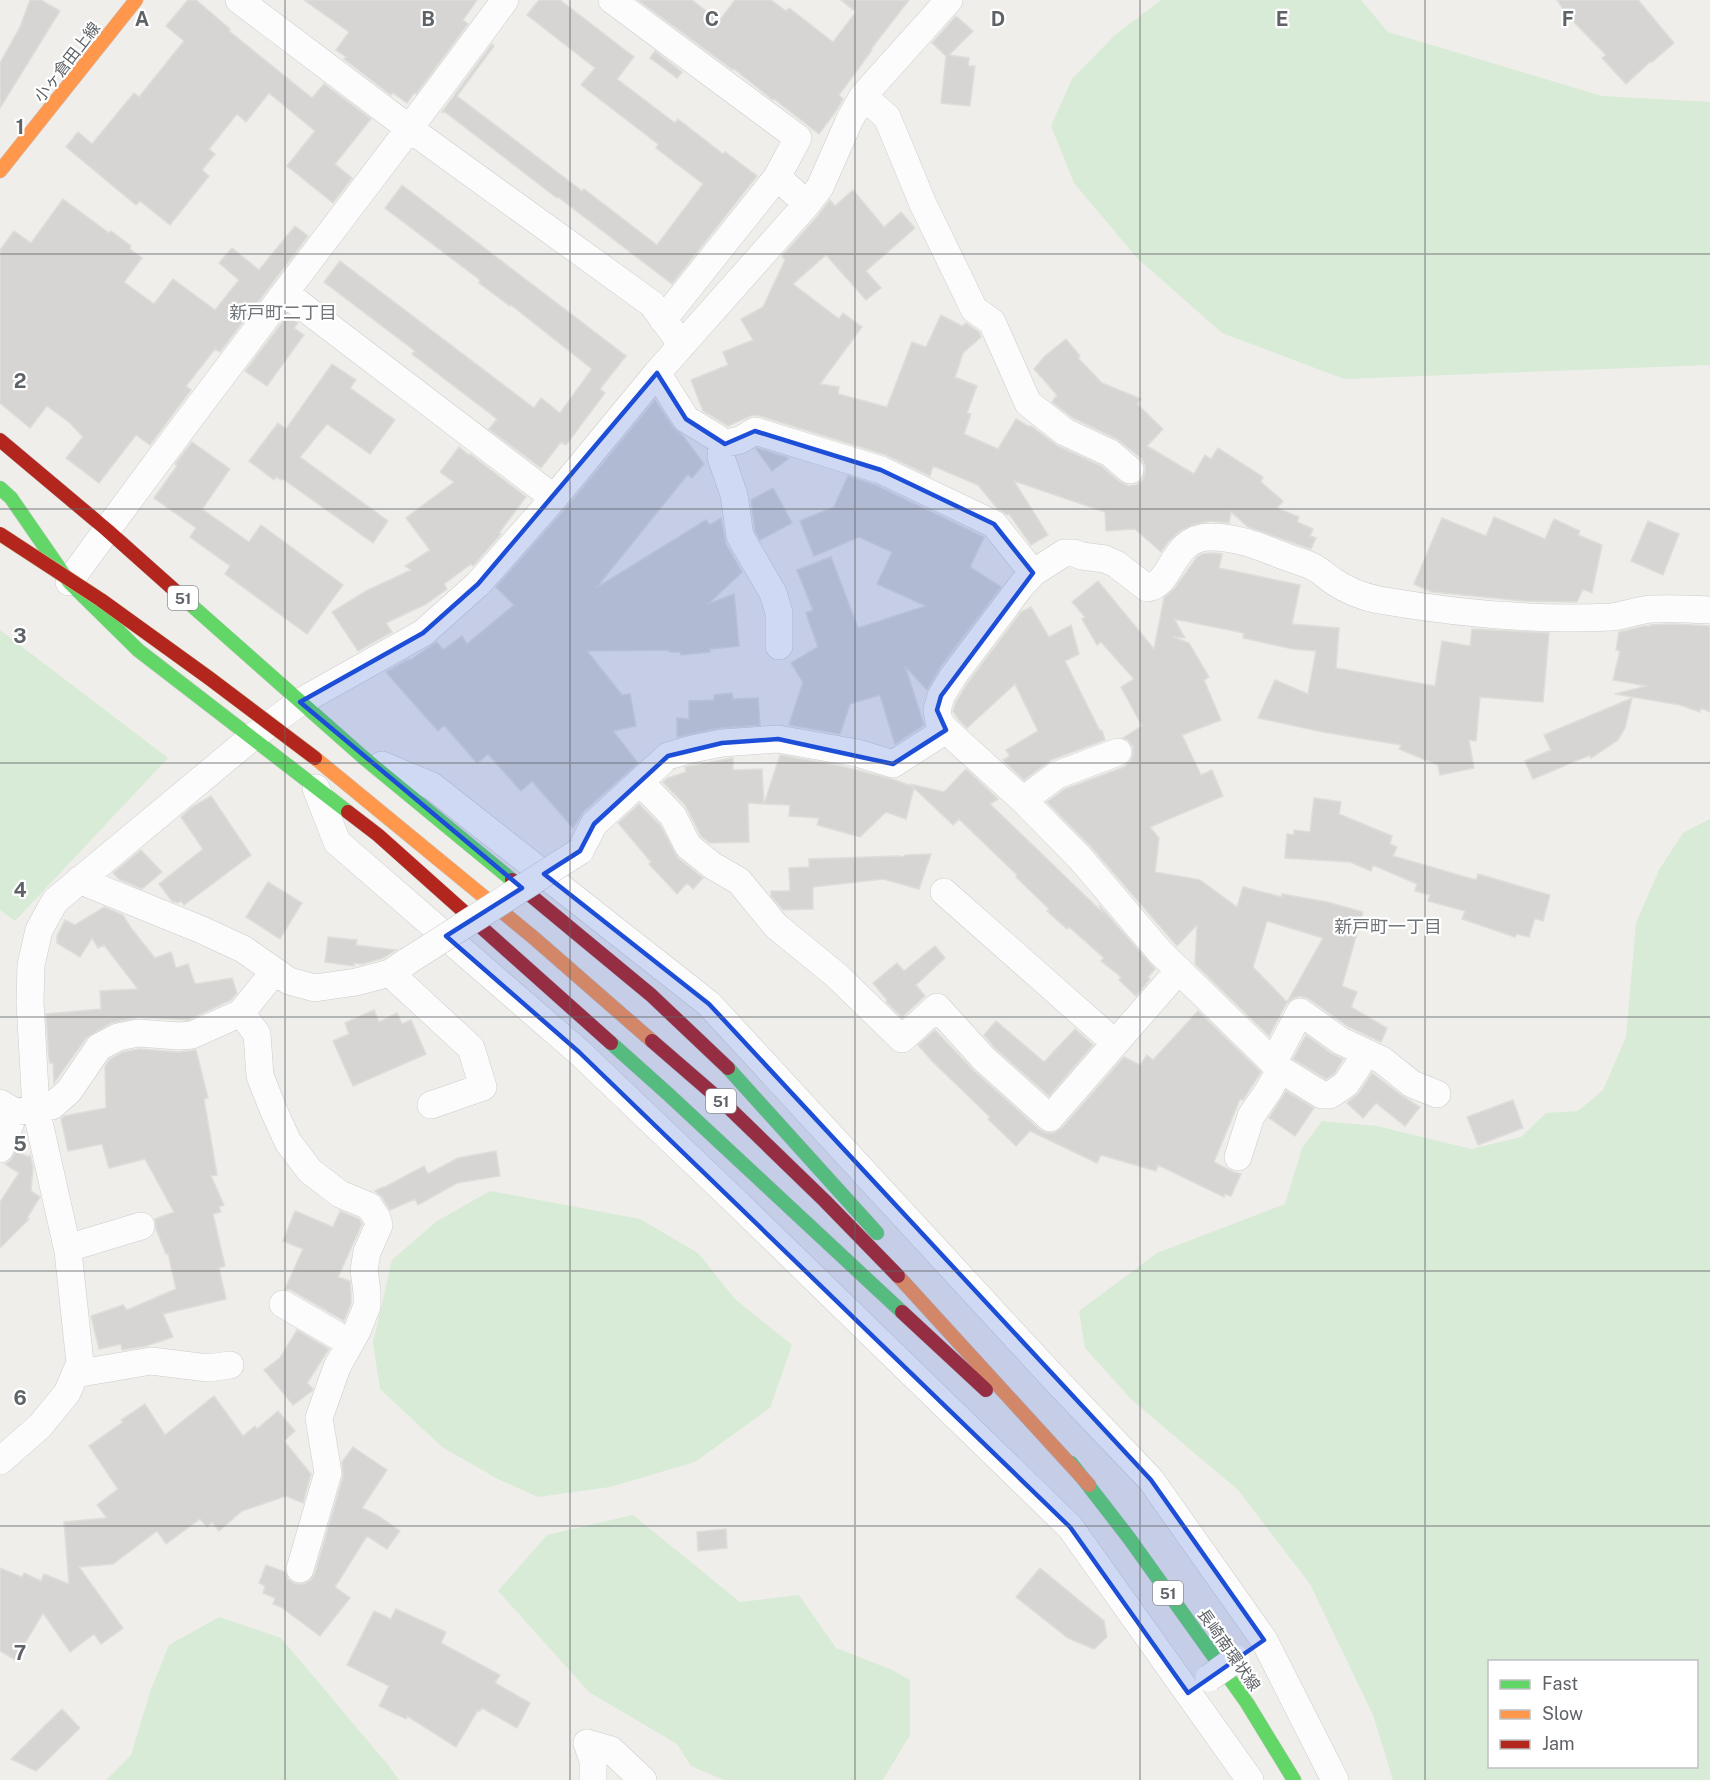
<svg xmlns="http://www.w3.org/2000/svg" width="1710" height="1780" font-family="'Public Sans','Noto Sans JP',sans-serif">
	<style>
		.green { fill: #d8ebd6; fill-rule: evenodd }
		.building { fill: #d6d5d3; stroke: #deddd9; stroke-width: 1.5; fill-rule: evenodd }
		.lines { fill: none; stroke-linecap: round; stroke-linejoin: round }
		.street-casing { stroke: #cbcccc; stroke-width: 28 }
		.fast-casing { stroke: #cacacb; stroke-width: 15 }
		.slow-casing { stroke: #cacacb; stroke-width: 15 }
		.jam-casing { stroke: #cacacb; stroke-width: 15 }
		.street { stroke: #fdfcfc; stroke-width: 27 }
		.fast { stroke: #63d668; stroke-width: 14 }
		.slow { stroke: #ff974d; stroke-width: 14 }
		.jam { stroke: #b3261e; stroke-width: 14 }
		.street-bridge-casing { stroke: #cbcccc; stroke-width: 28; stroke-linecap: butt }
		.jam-bridge-casing { stroke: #c8b996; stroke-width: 15; stroke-linecap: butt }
		.street-bridge { stroke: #fdfcfc; stroke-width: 27 }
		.jam-bridge { stroke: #b3261e; stroke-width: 14 }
		.marked { fill: #1d4ed8; fill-opacity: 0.2; stroke: #1d4ed8; stroke-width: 4.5; stroke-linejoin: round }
		.grid { fill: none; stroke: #5f6368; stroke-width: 1.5; stroke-opacity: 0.55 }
		.labels { text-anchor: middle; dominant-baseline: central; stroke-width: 4.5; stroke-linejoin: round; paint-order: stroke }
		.shield { fill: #fff; stroke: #8f9295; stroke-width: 1.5 }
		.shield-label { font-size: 15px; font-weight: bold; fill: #5f6368 }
		.street-label { font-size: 16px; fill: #5f6368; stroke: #fff }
		.neighbourhood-label { font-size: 18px; fill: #70757a; stroke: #fff }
		.grid-label { font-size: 20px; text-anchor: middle; font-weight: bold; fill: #5f6368; stroke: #fff; stroke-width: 4.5; stroke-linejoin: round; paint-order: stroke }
	</style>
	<rect width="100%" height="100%" fill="#efeeea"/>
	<path class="green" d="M1161 0H1361L1388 32 1602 96 1710 102V365L1344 379 1222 333 1136 257 1074 183 1051 126 1072 79 1115 35Z
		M0 630 168 758 15 921 0 910Z
		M1710 819V1780H1393L1373 1715 1310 1584 1238 1490 1132 1400 1085 1348 1079 1311 1157 1253 1285 1204 1302 1148 1322 1121 1377 1126 1471 1149 1521 1137 1546 1113 1578 1111 1603 1090 1626 1037 1636 923 1659 870 1683 833ZM1490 1662H1696V1766H1490Z
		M490 1191 640 1219 698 1253 735 1299 792 1345 770 1408 695 1462 610 1487 538 1497 498 1479 442 1447 380 1389 373 1343 392 1260 437 1221Z
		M633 1515 740 1602 799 1595 836 1648 890 1669 910 1680V1735L883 1780H724L691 1766 677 1744 589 1692 498 1591 547 1535Z
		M219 1617 281 1638 389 1766 399 1780H106L131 1755 150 1692 169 1645Z"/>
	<path class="building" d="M30 0H41L60 11 0 108V63L20 27Z
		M188 0H196L230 29 229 31 312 98 324 84 371 119 335 164 352 178 333 203 287 166 315 131 269 93 246 122 237 114 209 149 215 154 202 170 209 176 170 225 140 201 136 205 66 147 78 132 92 144 134 93 139 97 184 41 166 26Z
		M304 0H477L463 20 468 24 416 94 414 93 407 103 393 93 391 95 344 59 346 57 336 50 349 32Z
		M539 0H560L634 57 617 79 675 123 678 119 723 154 725 152 757 176 672 284 558 197 557 198 445 112H442L492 44 494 46 457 96 582 191 584 189 657 245 703 184 656 148 658 144 581 85 595 68 527 15Z
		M638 0H692L719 21 735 0H771L786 11 789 8 833 42 856 12 841 0H909L871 49 872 50 839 95 843 99 836 111 819 134 774 99 773 100 734 69 733 70Z
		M1557 0H1638L1674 43 1652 62 1651 61 1626 84 1602 58 1606 55 1567 15Z
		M956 16 973 31 949 55 969 58 968 66H975L970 106 941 103 946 56 932 43Z
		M655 51 682 72 677 78 650 58Z
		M402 185 626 356 600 389 605 393 566 445 561 442 541 468 489 429 497 419 412 354 415 351 324 282 340 261 534 408 541 398 560 413 592 369 511 305 510 306 479 283 480 280 385 208Z
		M853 190 884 227 901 212 915 228 866 271 881 288 866 300 826 255 793 284 839 319 843 313 862 327 820 384 839 387 838 394 887 407 912 342 926 347 941 315 962 326 966 323 979 332 981 337 963 353 955 377 977 386 967 413 971 414 964 434 998 449 1016 419 1030 427 1031 426 1058 446 1101 466 1120 482 1128 486 1136 485 1142 481 1145 473V465L1141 458 1117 439 1073 418 1052 402 1057 395 1034 369 1044 357 1066 339 1080 356 1078 358 1102 383 1141 399 1137 404 1163 429 1147 446 1194 474 1205 455 1211 459 1218 448 1263 477 1261 482 1283 501 1277 508 1299 517 1297 522 1313 529 1310 536 1316 538 1311 549 1248 527 1231 512 1229 523 1210 521 1195 524 1180 531 1168 542 1161 552 1135 529 1106 531 1105 512 1014 481 1048 535 1031 545 1009 514 1007 515 996 507 978 485 933 466 930 476 886 455 760 416 753 415 728 426 703 411 691 380 728 365 723 352 753 340 741 319 763 307 785 260 782 256 816 218 830 200 835 206Z
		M63 199 109 233 111 231 131 246 130 249 142 258 124 282 154 304 173 279 215 310 239 280 219 263 232 248 259 270 295 226 308 236 220 352 215 349 186 386 191 390 150 445 136 435 99 483 66 458 83 437 70 423 47 406 30 428 0 403V250L14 231 31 243Z
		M288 315 298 323 294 328 304 335 267 386 245 371Z
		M332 364 356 380 350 388 395 420 370 454 327 424 300 457 388 521 373 543 283 479 281 480 276 477 274 480 249 461 278 423 286 429Z
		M655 400 673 427 683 436 704 464 692 478 688 474 596 588 706 520 710 525 721 518 726 544 742 572 708 604 734 594 739 646 710 649V652L681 655 680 652H669V650L587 651 622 695 630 694 636 726 613 731 638 763 583 812 573 828 532 781 521 791 488 754 477 763 444 725 438 731 386 672 409 659 410 660 437 642 443 650 462 636 467 644 514 605 496 587 566 508Z
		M192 442 230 469 202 509 249 542 261 525 343 585 307 634 225 574 230 566 190 537 196 528 154 498 177 466 175 464Z
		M459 447 469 455 470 454 526 497 499 533 501 534 473 566 471 564 444 584 447 589 426 604 386 623 392 632 358 651 332 612 366 591 411 570 405 566 430 550 406 518 454 482 440 472Z
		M757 448 789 458 772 471 756 449Z
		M848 476 875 485 984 537 970 567 1001 587 941 666 927 690 905 666 924 725 895 744 880 695 850 704 840 734 789 725 803 682 791 663 818 647 806 613 813 610 797 570 831 557 858 628 926 606 877 584 892 552 859 537 814 556 800 521 834 507Z
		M773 488 792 523 760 540 755 531 751 500Z
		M1494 517 1545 539 1554 519 1580 531 1578 535 1602 545 1592 593 1583 589 1577 602 1525 601 1432 592 1414 584 1442 518 1486 536Z
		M1648 521 1679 534 1663 575 1631 561Z
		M1211 553 1222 554 1219 568 1300 585 1292 624 1339 628 1336 668 1435 686 1442 641 1470 646 1472 629 1549 633 1543 702 1480 697 1476 741 1469 740 1474 768 1440 775 1438 765 1399 749 1401 745 1323 732 1258 718 1275 680 1308 694 1316 651 1293 649 1243 638 1244 633 1174 619 1185 638 1173 637 1189 643 1209 677 1204 680 1221 720 1182 735 1201 775 1212 770 1223 796 1150 827 1159 838 1155 872 1200 880 1237 907 1243 887 1282 897V894L1327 902 1363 912 1342 986 1357 992 1351 1007 1387 1028 1381 1042 1349 1027 1309 999 1301 996 1293 998 1286 1004 1269 1036 1195 964 1197 925 1177 946 1092 848 1047 802 1065 789 1124 767 1130 762 1133 755V747L1128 740 1123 738 1142 726 1121 687 1134 679 1101 642 1097 645 1082 619 1085 617 1072 602 1098 581 1154 649 1164 598 1175 588 1197 557 1202 554ZM1267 921 1323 938 1287 1002 1253 967Z
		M1031 607 1049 637 1071 625 1079 654 1065 661 1100 731 1102 730 1105 740 1051 760 1024 780 1003 760 1010 756 1006 750 1038 731 1015 684 967 728 958 719 953 711 956 702 967 684 1021 612Z
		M1673 624 1710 626V712L1701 708 1700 712 1680 705 1615 694 1647 686 1613 680 1620 651 1616 650 1619 632 1644 626H1650V625Z
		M732 693 733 699 758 698 760 725 719 728 677 737V718L689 719V701L714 700V695Z
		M1632 698 1625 728 1618 740 1591 758 1590 755 1533 779 1525 761 1551 750 1544 735Z
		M780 755 841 766 895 780 914 787 910 784 944 792 966 769 998 799 990 804 1103 913 1099 905 1155 969 1148 977 1150 979 1136 996 1119 980 1121 977 1101 961 1104 958 1069 927 1067 929 1047 911 1049 909 1016 877 1017 875 959 819 953 825 914 788 906 819 886 812 860 837 817 825 819 818 789 816 790 805 764 804Z
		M733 758V770L762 769 764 804 748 803 749 842 710 843 701 836 685 805 663 782 668 778 686 772 685 767Z
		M211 796 251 855 184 905 181 901 178 903 172 901 159 884 203 849 181 817 192 807Z
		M1314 798 1341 802 1339 814 1392 836 1390 844 1397 847 1393 856 1476 880 1478 874 1550 895 1543 921 1535 918 1529 937 1517 934 1515 937 1462 919 1465 911 1428 901 1430 895 1415 891 1417 884 1373 865 1371 871 1350 862 1285 858 1287 834 1294 835V830L1310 832Z
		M639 804 660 825 678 858 703 878 693 889 687 883 677 894 649 864 651 862 618 823Z
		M141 850 162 872 142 889 119 879 113 873Z
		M931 854 919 889 883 879 813 887V909L783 910 771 896V891H790L789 868 809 867V859L899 856 904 857 905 855Z
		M268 882 302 903 280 939 246 917Z
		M104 907 123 915 131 928 155 958 171 952 176 968 188 964 195 984 232 978 237 993 231 1000 188 1020 139 1017 111 1023 86 1038 54 1083 53 1063H50L49 1059 46 1014 101 1009 100 991 138 989 104 945 98 948 92 938 80 957 57 943V936L65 920 75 925Z
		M328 937 357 940 356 945 396 950 383 958 362 964 354 963V966L325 962Z
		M935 946 945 958 916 985 925 996 902 1017 886 1002 887 1000 873 983 897 963 904 971Z
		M374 1010 379 1022 397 1013 402 1024 411 1020 426 1054 353 1086 333 1041 349 1034 345 1023Z
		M1198 1011 1261 1072 1243 1100 1240 1099 1214 1162 1233 1172 1241 1174 1231 1196 1225 1194 1224 1197 1158 1165 1156 1171 1101 1155 1097 1163 1030 1131 1016 1146 988 1119 990 1117 933 1062 918 1045 935 1030 974 1071 1040 1130 1046 1133H1054L1062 1128 1124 1057 1140 1065 1147 1055 1153 1060Z
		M996 1021 1044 1062 1075 1029 1093 1045 1049 1096 995 1048 984 1035Z
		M1306 1035 1332 1054 1343 1059 1335 1073 1326 1079 1293 1059Z
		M139 1049 178 1052 196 1050 208 1098 204 1099 217 1175 211 1176 224 1205 219 1207 221 1212 213 1214 225 1266 219 1268 226 1299 163 1314 173 1337 146 1346 122 1350 121 1344 99 1349 91 1316 123 1305 127 1310 176 1289 168 1253 166 1254 156 1229 155 1219 174 1212 145 1159 109 1168 102 1144 68 1151 61 1119 64 1116 106 1108 105 1066 110 1059 123 1052Z
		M1372 1073 1402 1096 1420 1107 1405 1126 1376 1103 1363 1118 1347 1103 1359 1093Z
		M1286 1091 1314 1108 1295 1136 1269 1118Z
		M1513 1100 1523 1128 1478 1145 1467 1117Z
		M16 1151 28 1157 30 1155 33 1167 31 1191 40 1197 27 1218 29 1219 0 1248V1202L19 1173 5 1164 10 1161Z
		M496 1151 500 1176 457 1183 418 1205 415 1199 390 1210 382 1197 375 1191 383 1187V1188L424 1166 428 1174 458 1158Z
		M295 1211 333 1227 340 1211 359 1219 362 1224 338 1277 350 1281 351 1293V1303L344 1321 291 1290 285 1289 303 1249 283 1241Z
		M297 1330 329 1349 307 1383 313 1389 312 1391 293 1405 264 1370 280 1358Z
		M214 1396 243 1436 255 1426 257 1429 278 1411 295 1431 284 1441 311 1474 303 1503 286 1496 242 1511 219 1531 212 1522 207 1527 200 1519 166 1544 157 1531 113 1564 79 1567 123 1628 101 1644 94 1634 70 1652 43 1613 15 1660 0 1651V1568L22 1577 24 1573 41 1581 44 1574 69 1584 64 1522 107 1518 97 1505 118 1489 89 1446 123 1422 121 1420 145 1404 165 1435Z
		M353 1447 387 1470 362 1508 377 1515 400 1531 387 1549 367 1536 335 1587 350 1598 320 1636 281 1607 273 1604 275 1598 263 1593 265 1586 259 1583 266 1565 285 1572 288 1579 295 1584H304L311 1580 315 1573 343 1477 342 1462Z
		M726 1529 727 1548 698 1551 697 1532Z
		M1040 1568 1104 1621 1107 1637 1094 1649 1068 1638 1016 1597Z
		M396 1609 446 1632 441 1643 500 1675 495 1683 530 1703 517 1728 482 1708 480 1711 478 1710 456 1747 407 1716 406 1719 379 1706 389 1686 347 1665 374 1611 391 1619Z
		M62 1709 80 1728 36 1771 11 1759Z"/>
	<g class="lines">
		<defs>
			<path id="street" d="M239 0 410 129 652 304 682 345
				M612 0 798 138 777 177 807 204
				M863 96 887 117 923 204 974 309 992 322 1028 403 1065 432 1110 453 1130 470
				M285 293 554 498
				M663 320 777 177
				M657 373 686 419 719 439 722 444 740 440 755 431 881 470 994 524 1033 573
				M722 444 721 457 734 495 740 536 773 593 779 613V646
				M69 582C211 385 362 195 505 0
				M382 765 432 786 709 1004 1053 1377 1151 1480 1264 1640 1335 1780
				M639 784 650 792 673 816 688 846 713 866 739 881 776 926 836 975 902 1039 937 1007 984 1059 1050 1118 1179 970
				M316 788 337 842 579 1052 735 1201 1070 1527 1250 1780
				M1023 800 1057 775 1118 752
				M580 851 594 824 668 756 692 749 722 743 778 739 857 753 893 764 946 730
				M79 880 202 930 243 949 289 981 315 988 356 982 390 973 408 961
				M944 892 1115 1043
				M390 973 471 1048 483 1087 431 1105
				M241 1013 257 1034 260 1076 273 1109 288 1142 310 1171 340 1194 369 1206 377 1218 379 1225 367 1252 364 1270 367 1292V1306L357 1331 337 1367 319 1418 328 1473 300 1569
				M1365 1052 1358 1066 1346 1084 1330 1095H1322L1280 1069 1160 952 1080 858 1023 800 946 730 939 721 937 710 941 696 954 675 1021 586 1033 573 1064 553H1074L1082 556 1105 559 1116 564 1147 588C1173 585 1171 537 1210 537 1239 537 1263 548 1289 558 1297 561 1307 563 1315 568 1321 571 1327 577 1333 581 1346 590 1364 597 1379 600 1455 613 1534 621 1611 617 1624 616 1637 610 1651 609 1670 608 1691 609 1710 610
				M1273 1063 1300 1012 1341 1041 1382 1060 1412 1084 1437 1094
				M0 1103 15 1112 52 1106 69 1091 99 1047 118 1037 138 1033 179 1036 192 1035 241 1013 274 972
				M0 1149 15 1112
				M1238 1157 1251 1116 1269 1090 1280 1069
				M68 1248 141 1226
				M283 1304 350 1343
				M75 1374 151 1361 208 1368 230 1365
				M0 1461 40 1426 67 1393 80 1363 68 1251 36 1109 30 1002 31 965 39 930 55 901 251 738 300 702 423 633 478 584 554 498 657 373 807 204 820 187 850 119 863 96 949 0
				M587 1743 611 1750 643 1780
				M587 1743 593 1760V1780"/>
			<path id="fast" d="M0 488 11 498 69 582 138 650 348 812
				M190 604 364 758 512 880
				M611 1043 668 1094 902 1312
				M728 1068 877 1233
				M1071 1463 1129 1538 1247 1703 1294 1780"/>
			<path id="slow" d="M0 171 136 0
				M315 758 534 938 652 1041
				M898 1276 1089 1485"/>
			<path id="jam" d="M0 440 107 530 190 604
				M348 812 378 835 611 1043
				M512 880 651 995 728 1068
				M652 1041 726 1105 825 1201 898 1276
				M902 1312 986 1390"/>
		</defs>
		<use href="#street" class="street-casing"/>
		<use href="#fast" class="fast-casing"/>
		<use href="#slow" class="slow-casing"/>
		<use href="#jam" class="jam-casing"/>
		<use href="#street" class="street"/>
		<use href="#fast" class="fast"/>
		<use href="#slow" class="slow"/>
		<use href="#jam" class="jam"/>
		<defs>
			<path id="street-bridge" d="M408 961 580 851
				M1209 1678 1236 1659"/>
			<path id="jam-bridge" d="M0 534 101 600 209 678 315 758"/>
		</defs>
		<use href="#street-bridge" class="street-bridge-casing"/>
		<use href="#jam-bridge" class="jam-bridge-casing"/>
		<use href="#street-bridge" class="street-bridge"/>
		<use href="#jam-bridge" class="jam-bridge"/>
	</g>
	<path class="marked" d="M657 373 686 419 725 444 755 431 881 470 994 524 1033 573 941 696 937 710 946 730 893 764 778 739 722 743 668 756 594 824 580 851 544 874 709 1004 1151 1480 1264 1640 1188 1693 1070 1527 579 1052 446 936 522 888 300 702 423 633 478 584Z"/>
	<path class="grid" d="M285 0V1780M570 0V1780M855 0V1780M1140 0V1780M1425 0V1780M0 254H1710M0 509H1710M0 763H1710M0 1017H1710M0 1271H1710M0 1526H1710"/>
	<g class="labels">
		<g class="shield">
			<rect x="168" y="586" width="30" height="24" rx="4.5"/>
			<rect x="706" y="1089" width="30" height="24" rx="4.5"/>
			<rect x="1153" y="1581" width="30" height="24" rx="4.5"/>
		</g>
		<g class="shield-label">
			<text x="183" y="598">51</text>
			<text x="721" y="1101">51</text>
			<text x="1168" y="1593">51</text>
		</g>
		<g class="street-label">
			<text transform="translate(67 62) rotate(-52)">小ヶ倉田上線</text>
			<text transform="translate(1229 1650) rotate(55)">長崎南環状線</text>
		</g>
		<g class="neighbourhood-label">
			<text x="283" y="312">新戸町二丁目</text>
			<text x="1388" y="926">新戸町一丁目</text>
		</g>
	</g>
	<g class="grid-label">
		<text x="142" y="26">A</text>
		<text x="428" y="26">B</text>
		<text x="712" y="26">C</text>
		<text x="998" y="26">D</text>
		<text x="1282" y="26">E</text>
		<text x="1568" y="26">F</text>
		<text x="20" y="134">1</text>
		<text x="20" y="388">2</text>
		<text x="20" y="643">3</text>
		<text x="20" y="897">4</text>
		<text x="20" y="1151">5</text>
		<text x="20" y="1405">6</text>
		<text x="20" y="1660">7</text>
	</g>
	<rect x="1488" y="1660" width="210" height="108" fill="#ffffff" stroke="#bfc1c3" stroke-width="1.5"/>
	<rect x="1500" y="1680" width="30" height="9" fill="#63d668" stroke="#bfc1c3" stroke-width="1.5"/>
	<text x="1542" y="1690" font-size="18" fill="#5f6368">Fast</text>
	<rect x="1500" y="1710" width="30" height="9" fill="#ff974d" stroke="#bfc1c3" stroke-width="1.5"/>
	<text x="1542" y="1720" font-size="18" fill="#5f6368">Slow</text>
	<rect x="1500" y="1740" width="30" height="9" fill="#b3261e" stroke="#bfc1c3" stroke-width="1.5"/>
	<text x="1542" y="1750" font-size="18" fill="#5f6368">Jam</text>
</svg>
